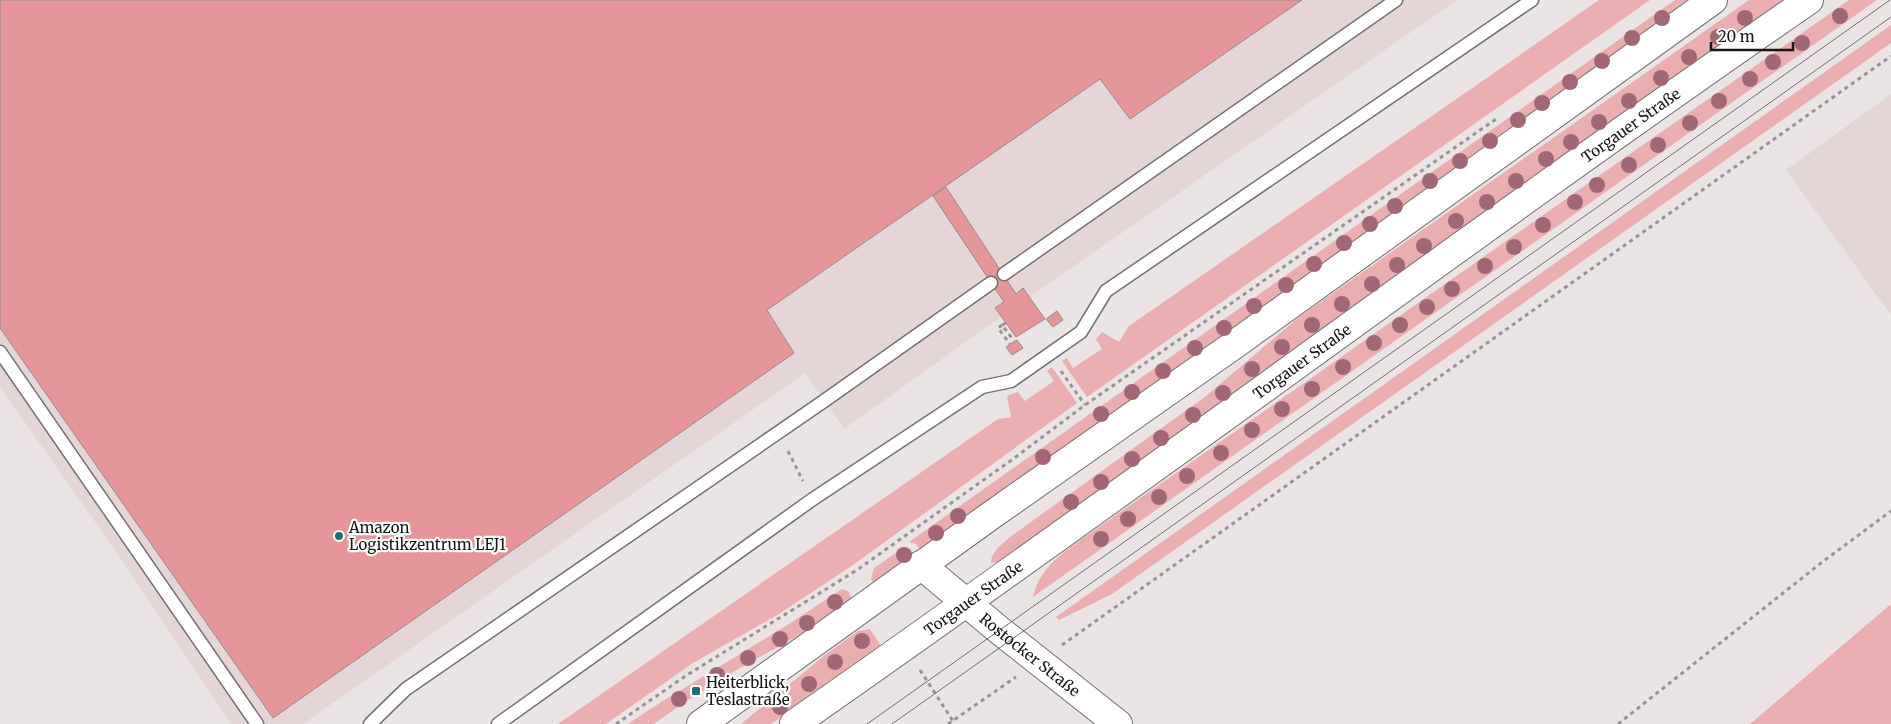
<svg xmlns="http://www.w3.org/2000/svg" width="1891" height="724" font-family="Merriweather,serif">
	<style>
		.built { fill: #e4d6d6 }
		.green { fill: #ebaeb0 }
		.building { fill: #e69598; stroke: #938e8e }
		.lines { fill: none; stroke-linecap: round; stroke-linejoin: round }
		.lane-casing { stroke: #757070; stroke-width: 15 }
		.secondary-casing { stroke: #757070; stroke-width: 30 }
		.primary-casing { stroke: #757070; stroke-width: 30 }
		.path { stroke: #989393; stroke-width: 3; stroke-dasharray: 4 4; stroke-linecap: butt }
		.lane { stroke: #fff; stroke-width: 12 }
		.secondary { stroke: #fff; stroke-width: 28 }
		.primary { stroke: #fff; stroke-width: 28 }
		.tram { stroke: #706d6d; stroke-width: 1 }
		.tree { fill: #a16775 }
		.poi-dot { fill: #206b74; stroke: #fff; stroke-width: 2 }
		.labels { text-anchor: middle; dominant-baseline: central; stroke-width: 4.5; stroke-linejoin: round; paint-order: stroke }
		.street-label { font-size: 15px; fill: #171515; stroke: #fff }
		.poi-label { font-size: 15px; fill: #171515; stroke: #fff; text-anchor: start }
	</style>
	<rect width="100%" height="100%" fill="#eae4e4"/>
	<path class="built" d="M0 0H1457L1002 316 844 429 805 373 303 724H231L117 553 0 387Z
		M1891 94V315L1786 170Z"/>
	<path class="green" d="M1599 0H1650L1087 397 1062 361 1067 358 1073 368 1102 349 1096 339 1102 332 1119 342 1129 326Z
		M1675 0H1696L920 550 916 544 909 542Z
		M1749 0H1793L999 562 991 563C991 552 1002 544 1010 537L1206 396 1299 317Z
		M1849 0H1877L1033 597C1037 577 1050 564 1065 551Z
		M1891 25V43L1112 594 1059 620 1056 617Z
		M1052 367 1077 403 853 565 779 614 693 663 606 724H558L998 419 1011 417 1007 396 1018 392 1025 401 1054 381 1047 371Z
		M903 548 915 554 874 583 871 579 874 568Z
		M842 589 848 591 852 598 817 625 740 668 682 704 654 724H628L650 709 789 624Z
		M1891 604V724H1750Z
		M870 629 881 646 771 724H741L825 655 858 631Z"/>
	<path class="building" d="M0 0H1302L1130 119 1100 79 767 310 794 353 273 718 0 328Z
		M946 187 1016 294 1023 288 1045 319 1016 337 995 308 1004 302 933 196Z
		M1057 311 1063 320 1053 327 1046 319Z
		M1017 340 1023 348 1012 355 1006 347Z"/>
	<g class="lines">
		<defs>
			<path id="lane" d="M1004 274 1396 0
				M0 352 257 724
				M370 724 406 689 824 401 991 283
				M498 724 813 499 982 387 1011 381 1081 332 1106 291 1532 0"/>
			<g id="secondary">
				<path id="s1" d="M921 565 999 630 1118 724"/>
			</g>
			<g id="primary">
				<path d="M701 724 993 514 1231 347 1713 0"/>
				<path id="s2" d="M794 724C1135 487 1467 236 1809 0"/>
			</g>
		</defs>
		<use href="#lane" class="lane-casing"/>
		<use href="#secondary" class="secondary-casing"/>
		<use href="#primary" class="primary-casing"/>
		<path class="path" d="M1006 323 1002 325 1014 341
			M1002 325 998 328 1010 344
			M1061 371 1085 405
			M788 451 803 481
			M1062 645 1891 56
			M920 670 953 721
			M616 724 687 675 857 570 1013 459 1085 405 1496 119
			M948 724 1016 677
			M1618 724 1821 563 1891 511"/>
		<use href="#lane" class="lane"/>
		<use href="#secondary" class="secondary"/>
		<use href="#primary" class="primary"/>
		<path class="tram" d="M867 724 1890 0
			M892 724 1891 17"/>
	</g>
	<g class="tree">
		<circle cx="1840" cy="16" r="8"/>
		<circle cx="1662" cy="18" r="8"/>
		<circle cx="1745" cy="18" r="8"/>
		<circle cx="1718" cy="37" r="8"/>
		<circle cx="1632" cy="38" r="8"/>
		<circle cx="1802" cy="43" r="8"/>
		<circle cx="1689" cy="57" r="8"/>
		<circle cx="1602" cy="61" r="8"/>
		<circle cx="1773" cy="62" r="8"/>
		<circle cx="1661" cy="78" r="8"/>
		<circle cx="1750" cy="79" r="8"/>
		<circle cx="1570" cy="82" r="8"/>
		<circle cx="1629" cy="101" r="8"/>
		<circle cx="1719" cy="101" r="8"/>
		<circle cx="1542" cy="103" r="8"/>
		<circle cx="1518" cy="120" r="8"/>
		<circle cx="1599" cy="122" r="8"/>
		<circle cx="1690" cy="123" r="8"/>
		<circle cx="1490" cy="141" r="8"/>
		<circle cx="1571" cy="142" r="8"/>
		<circle cx="1658" cy="145" r="8"/>
		<circle cx="1546" cy="159" r="8"/>
		<circle cx="1460" cy="161" r="8"/>
		<circle cx="1629" cy="165" r="8"/>
		<circle cx="1430" cy="181" r="8"/>
		<circle cx="1516" cy="181" r="8"/>
		<circle cx="1597" cy="185" r="8"/>
		<circle cx="1487" cy="202" r="8"/>
		<circle cx="1575" cy="202" r="8"/>
		<circle cx="1395" cy="206" r="8"/>
		<circle cx="1456" cy="221" r="8"/>
		<circle cx="1370" cy="224" r="8"/>
		<circle cx="1543" cy="225" r="8"/>
		<circle cx="1344" cy="243" r="8"/>
		<circle cx="1424" cy="246" r="8"/>
		<circle cx="1514" cy="247" r="8"/>
		<circle cx="1314" cy="264" r="8"/>
		<circle cx="1397" cy="265" r="8"/>
		<circle cx="1485" cy="266" r="8"/>
		<circle cx="1372" cy="284" r="8"/>
		<circle cx="1286" cy="285" r="8"/>
		<circle cx="1452" cy="289" r="8"/>
		<circle cx="1342" cy="304" r="8"/>
		<circle cx="1254" cy="306" r="8"/>
		<circle cx="1427" cy="307" r="8"/>
		<circle cx="1312" cy="325" r="8"/>
		<circle cx="1400" cy="325" r="8"/>
		<circle cx="1224" cy="328" r="8"/>
		<circle cx="1374" cy="343" r="8"/>
		<circle cx="1282" cy="347" r="8"/>
		<circle cx="1195" cy="348" r="8"/>
		<circle cx="1343" cy="367" r="8"/>
		<circle cx="1252" cy="369" r="8"/>
		<circle cx="1163" cy="371" r="8"/>
		<circle cx="1312" cy="389" r="8"/>
		<circle cx="1132" cy="392" r="8"/>
		<circle cx="1223" cy="393" r="8"/>
		<circle cx="1282" cy="409" r="8"/>
		<circle cx="1101" cy="414" r="8"/>
		<circle cx="1193" cy="415" r="8"/>
		<circle cx="1252" cy="430" r="8"/>
		<circle cx="1161" cy="438" r="8"/>
		<circle cx="1221" cy="453" r="8"/>
		<circle cx="1043" cy="457" r="8"/>
		<circle cx="1132" cy="459" r="8"/>
		<circle cx="1187" cy="476" r="8"/>
		<circle cx="1101" cy="482" r="8"/>
		<circle cx="1159" cy="497" r="8"/>
		<circle cx="1071" cy="502" r="8"/>
		<circle cx="958" cy="516" r="8"/>
		<circle cx="1128" cy="519" r="8"/>
		<circle cx="936" cy="533" r="8"/>
		<circle cx="1101" cy="539" r="8"/>
		<circle cx="904" cy="555" r="8"/>
		<circle cx="835" cy="602" r="8"/>
		<circle cx="807" cy="623" r="8"/>
		<circle cx="780" cy="639" r="8"/>
		<circle cx="862" cy="641" r="8"/>
		<circle cx="748" cy="658" r="8"/>
		<circle cx="835" cy="662" r="8"/>
		<circle cx="717" cy="675" r="8"/>
		<circle cx="809" cy="684" r="8"/>
		<circle cx="679" cy="699" r="8"/>
		<circle cx="780" cy="707" r="8"/>
	</g>
	<g class="poi-dot">
		<circle cx="339" cy="536" r="5"/>
		<rect x="691" y="686" width="10" height="10" rx="2.5"/>
	</g>
	<g class="labels">
		<g class="street-label">
			<text stroke="none"><textPath href="#s2" startOffset="1029">Torgauer Straße</textPath></text>
			<text stroke="none"><textPath href="#s2" startOffset="624">Torgauer Straße</textPath></text>
			<text stroke="none"><textPath href="#s2" startOffset="219">Torgauer Straße</textPath></text>
			<text stroke="none"><textPath href="#s1" startOffset="141">Rostocker Straße</textPath></text>
		</g>
		<g class="poi-label">
			<text x="349" y="527">Amazon<tspan x="349" dy="17">Logistikzentrum LEJ1</tspan></text>
			<text x="706" y="682">Heiterblick,<tspan x="706" dy="17">Teslastraße</tspan></text>
		</g>
	</g>
	<path d="M1711 42v8h82v-8" fill="none" stroke="#171515" stroke-width="2.5"/>
	<text x="1718" y="42" font-size="15" fill="#171515" stroke="#ffffff" stroke-width="4" paint-order="stroke">20 m</text>
</svg>
